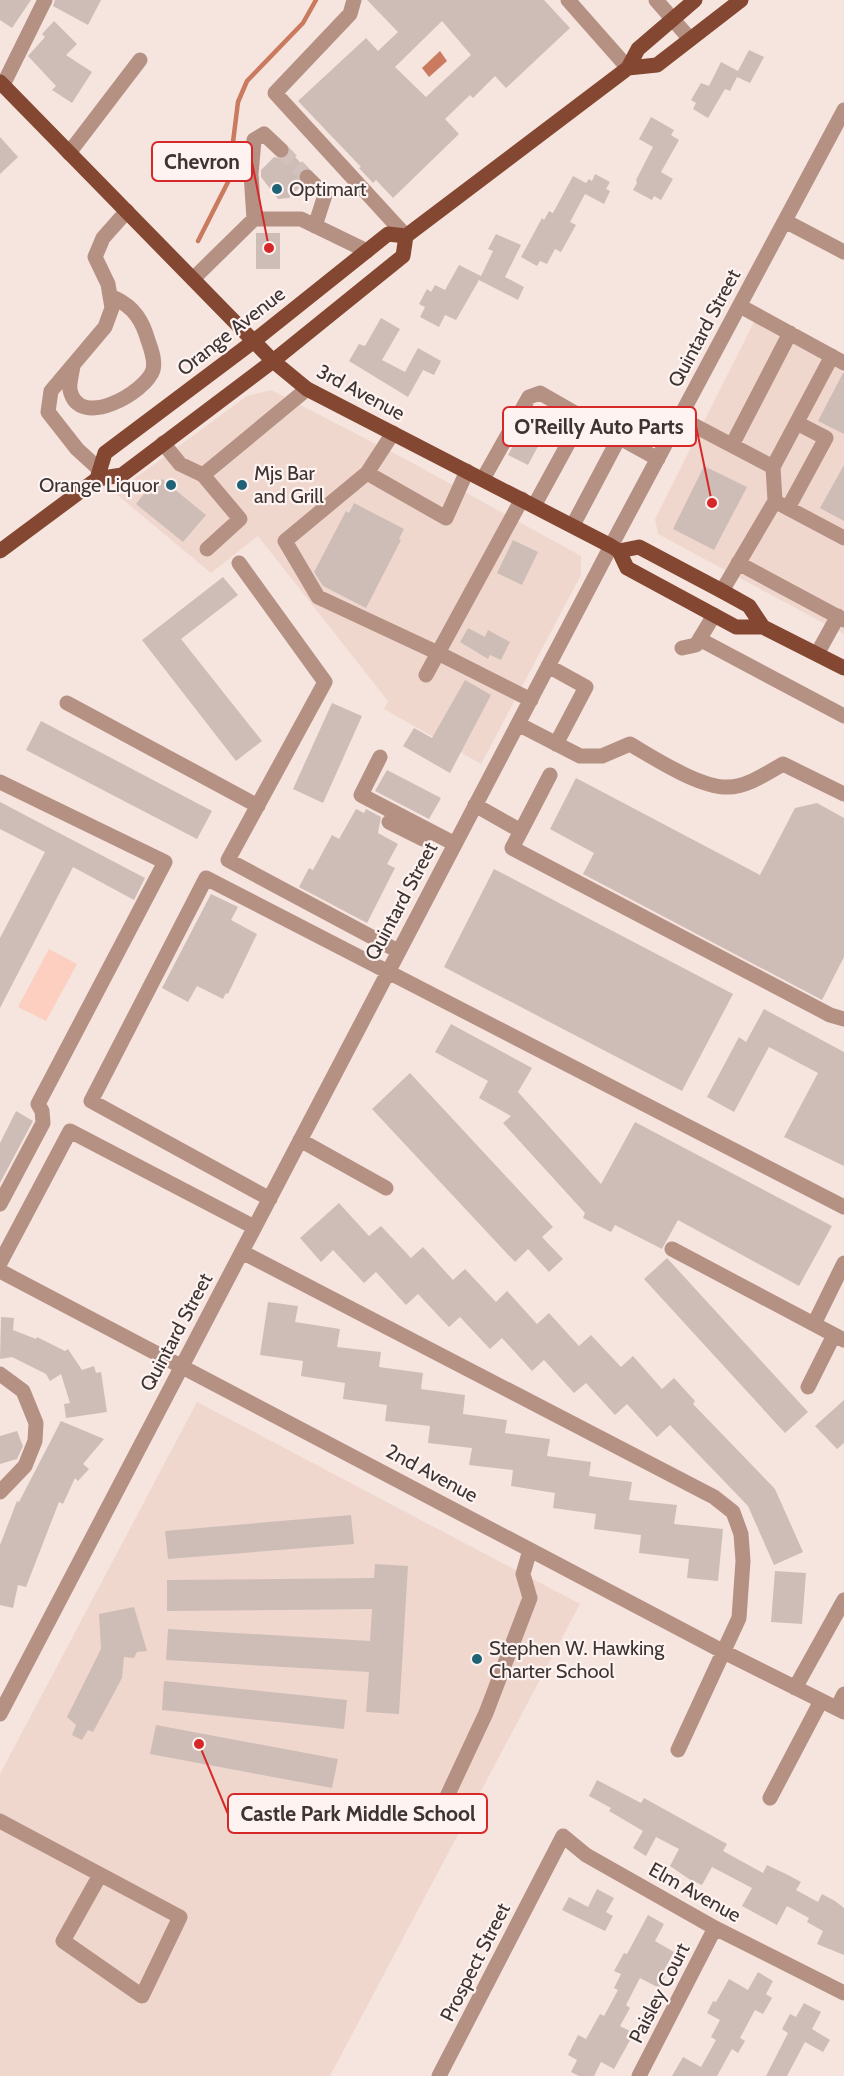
<svg xmlns="http://www.w3.org/2000/svg" width="844" height="2076" font-family="Cabin,sans-serif">
	<style>
		.built { fill: #efd7ce }
		.green { fill: #fccfc0 }
		.water { fill: #c97a5f }
		.lines { fill: none; stroke-linecap: round; stroke-linejoin: round }
		.stream { stroke: #c97a5f; stroke-width: 4.5 }
		.building { fill: #cebdb7; fill-rule: evenodd }
		.minor-tunnel { stroke: #d1c1bc; stroke-width: 15; stroke-dasharray: 15 8; stroke-linecap: butt }
		.minor { stroke: #b59184; stroke-width: 15 }
		.major { stroke: #844731; stroke-width: 15 }
		.poi-dot { fill: #1f6275; stroke: #fef3f0; stroke-width: 2 }
		.labels { text-anchor: middle; dominant-baseline: central; stroke-width: 4.5; stroke-linejoin: round; paint-order: stroke }
		.poi-label { font-size: 20px; fill: #3c3533; stroke: #fef3f0; text-anchor: start }
		.street-label { font-size: 20px; fill: #3c3533; stroke: #fef3f0 }
		.leader { fill: none; stroke: #d62828; stroke-width: 2 }
		.callout-dot { fill: #d62828; stroke: #fef3f0; stroke-width: 2 }
		.callout { fill: #fef3f0; stroke: #d62828; stroke-width: 2 }
		.callout-label { font-size: 21px; text-anchor: middle; font-weight: bold; fill: #3c3533 }
	</style>
	<rect width="100%" height="100%" fill="#f6e4de"/>
	<path class="built" d="M760 310 844 354V634L658 534 655 519Z
		M271 390 407 460 581 556V575L481 764 384 709 388 701 258 536 211 573 115 493 247 396Z
		M197 1402 580 1604 330 2076H0V1774Z"/>
	<path class="green" d="M49 949 77 964 46 1021 18 1007Z"/>
	<path class="water" d="M440 51 447 61 429 77 422 68Z"/>
	<g class="lines">
		<path class="stream" d="M198 241 228 182 238 102 247 81 303 23 316 0"/>
	</g>
	<path class="building" d="M0 0H31L12 28 0 20Z
		M55 0H101L88 25 53 6Z
		M367 0H544L570 28 506 88 495 76 473 98 470 95 445 119 459 134 393 198 376 180 373 183 359 168 361 167 298 101 366 38 378 51 398 32ZM442 21 471 55 426 97 395 67Z
		M54 21 77 44 66 55 92 72 72 103 52 90 56 86 28 56 45 37 42 34Z
		M749 50 764 57 750 83 737 77 730 91 725 89 708 118 693 109 696 103 691 100 701 83 709 86 721 62 738 71Z
		M651 117 674 130 671 135 679 140 661 172 673 179 661 200 654 196 652 200 633 190 637 183 636 180 653 147 639 139Z
		M0 137 18 157 0 174Z
		M290 152 306 168 298 174 300 187 289 198 278 199 261 177V170L274 157 283 159Z
		M595 174 610 182 606 189 610 191 604 204 585 194 570 222 576 225 561 252 555 249 547 264 540 261 537 266 521 257 542 218 544 220 549 211 553 213 573 176 586 183 589 179 592 181Z
		M256 233H280V269H256Z
		M496 234 521 245 505 277 524 287 518 300 479 280 456 320 445 315 439 327 420 317 425 307 419 304 427 289 431 292 435 285 445 290 459 265 481 276 493 251 488 249Z
		M381 318 400 329 382 360 405 372 418 348 441 361 434 375 423 370 408 397 349 361 359 344 365 346Z
		M843 373H844V434L818 421Z
		M532 412 551 422 528 465 508 455Z
		M844 465V521L820 508Z
		M704 466 747 487 714 550 673 529Z
		M162 479 206 515 183 542 136 504 147 490 151 493Z
		M354 503 404 529 399 539 401 540 366 608 323 586 314 572 346 511 349 513Z
		M513 540 538 552 522 585 497 573Z
		M223 577 238 595 181 639 262 741 236 761 142 640Z
		M468 628 485 637 488 630 510 642 501 660 490 655 488 659 460 642Z
		M465 680 491 695 450 773 403 746 414 728 432 738Z
		M332 703 362 716 323 803 293 789Z
		M41 721 212 811 197 839 26 750Z
		M387 770 441 798 429 819 375 791Z
		M576 778 760 875 795 808 817 803 844 818V957L822 1000 583 874 594 853 550 829Z
		M0 802 145 878 134 900 73 867 0 1008V938L45 852 0 829Z
		M356 809 364 813 366 809 381 817 378 833 398 844 387 864 395 868 367 923 299 887 309 868 313 870 332 835 339 839Z
		M494 869 733 994 682 1091 444 967Z
		M211 894 238 907 231 920 257 934 228 994 226 993 223 999 197 986 188 1002 162 988Z
		M764 1009 844 1052V1166L784 1137 818 1073 769 1047 734 1112 707 1097 739 1037 746 1042Z
		M451 1024 532 1068 518 1092 601 1184 635 1122 832 1226 799 1286 678 1220 662 1249 615 1225 611 1232 583 1218 585 1213 503 1123 511 1116 479 1098 488 1081 435 1052Z
		M410 1073 553 1227 542 1237 563 1259 549 1272 528 1249 515 1262 372 1109Z
		M16 1111 33 1121 0 1183V1143Z
		M339 1203 369 1236 381 1226 411 1258 423 1247 453 1280 465 1269 496 1302 507 1291 537 1324 549 1313 579 1346 591 1335 621 1367 633 1356 662 1389 674 1378 695 1401 693 1404 775 1489 803 1552 774 1565 748 1506 670 1425 657 1437 627 1404 615 1415 586 1383 574 1393 544 1360 532 1371 502 1338 490 1349 460 1317 449 1327 418 1294 406 1305 376 1272 364 1283 333 1250 321 1262 300 1238Z
		M667 1258 808 1412 785 1433 644 1279Z
		M268 1302 298 1306 295 1322 340 1329 337 1347 381 1352 379 1367 423 1373 421 1389 465 1395 463 1414 507 1420 505 1433 550 1439 547 1456 591 1462 589 1476 632 1482 629 1500 677 1505 674 1524 723 1529 718 1581 687 1578 689 1559 639 1553 641 1535 594 1529 596 1514 553 1508 555 1493 511 1486 513 1470 469 1465 472 1448 428 1443 430 1426 385 1421 387 1405 343 1399 345 1383 301 1376 303 1361 260 1355Z
		M1 1317 14 1318 13 1330 36 1339 37 1337 65 1351 68 1349 82 1370 94 1366 96 1373 101 1372 107 1412 66 1418 64 1404 70 1403 61 1374 50 1381 46 1374 12 1357 0 1359Z
		M844 1400V1443L837 1449 815 1426Z
		M61 1421 104 1439 83 1464 89 1469 78 1481 75 1478 63 1504 59 1502 26 1587 18 1585 13 1608 0 1605V1545L17 1501 19 1502Z
		M17 1431 23 1446 17 1459 0 1464V1436Z
		M351 1515 354 1544 168 1559 165 1531Z
		M375 1564 408 1566 399 1714 366 1712 369 1672 166 1660 168 1629 370 1641 372 1609 167 1611V1580L374 1578Z
		M775 1571 806 1573 802 1624 771 1622Z
		M134 1607 147 1651 137 1652 134 1658 124 1657 122 1678 93 1732 88 1730 82 1740 72 1735 76 1725 67 1717 101 1649 99 1614Z
		M164 1681 347 1700 344 1729 162 1710Z
		M156 1725 338 1759 332 1788 150 1754Z
		M597 1780 641 1803 644 1798 727 1844 723 1851 763 1873 767 1865 786 1874 801 1882 796 1890 818 1902 822 1894 835 1901 844 1908V1955L817 1944 823 1931 807 1922 809 1918 787 1906 777 1925 742 1906 752 1888 712 1867 702 1885 689 1879 670 1866 679 1849 656 1837 646 1856 633 1848 643 1831 609 1811 611 1808 589 1796Z
		M597 1889 614 1898 606 1912 613 1916 605 1931 562 1910 569 1897 588 1907Z
		M648 1915 664 1924 655 1941 674 1952 663 1972 666 1974 659 1988 640 1978 626 2005 630 2008 620 2026 634 2033 614 2069 601 2062 594 2076H579L571 2072 577 2060 568 2055 578 2035 586 2039 600 2014 604 2016 618 1990 614 1988 621 1974 614 1971 624 1953 627 1954Z
		M758 1972 773 1981 766 1994 772 1998 763 2014 755 2010 740 2038 745 2041 738 2053 732 2049 717 2076H672L683 2057 701 2067 716 2040 711 2037 720 2020 707 2013 713 2001 716 2002 729 1979 748 1990Z
		M804 2003 821 2012 812 2029 830 2040 823 2052 805 2042 787 2076H766L788 2033 782 2029 790 2014 796 2017Z"/>
	<g class="lines">
		<path class="minor-tunnel" d="M281 150 307 177"/>
		<path class="minor" d="M354 0 350 14 275 93 406 236
			M568 0 628 68
			M656 0 690 39
			M3 85 45 0
			M69 153 140 60
			M307 177 325 195 315 226
			M254 219 251 174 254 140 264 134 281 150
			M785 221 844 252
			M193 279 254 219H301L367 251
			M740 306 844 363
			M73 366C72 373 69 383 70 390 79 431 146 392 153 370 156 358 149 345 146 334 139 314 129 304 110 296
			M680 418 773 467 832 356
			M393 433 367 473 285 541 318 597 438 653 426 675
			M163 443 180 464 203 475
			M732 445 790 333
			M100 470 77 449 48 412 51 391 105 327 112 308 108 284 95 257 103 238 127 211
			M367 473 446 518 467 471
			M483 479 529 397 540 393 589 421
			M522 499 438 653 531 700
			M780 504 844 538
			M534 506 575 431 589 421 658 459
			M788 508 826 438 797 423
			M573 525 619 438
			M207 549 240 519 203 475 307 389
			M239 563 325 682 228 860 398 951
			M738 563 844 620
			M722 591 775 501 773 467
			M701 640 844 716
			M682 648 696 645 714 615
			M817 654 838 616
			M548 666 586 687 556 744
			M67 703 258 806
			M518 724 580 756H602L630 744C654 758 700 788 728 787 747 787 767 773 783 764L844 794
			M380 757 361 795 455 844
			M0 782 165 862 38 1104 42 1111 43 1123 0 1204
			M475 805 521 831 550 775
			M389 822 423 839
			M521 831 512 848 830 1015 844 1019
			M300 1140 386 1188
			M270 1199 91 1101 206 878 844 1207
			M672 1249 844 1340
			M242 1252 714 1497 733 1512 741 1534 743 1561 739 1618 678 1750
			M0 1263 70 1131 254 1227
			M0 1271 724 1652 844 1712
			M814 1324 844 1263
			M0 1374 23 1391 36 1423 35 1441 25 1466 0 1492
			M808 1387 834 1335
			M795 1688 844 1600
			M837 1708 844 1694
			M0 1714 611 546 844 110
			M770 1798 821 1701
			M443 1805 486 1713 530 1598 523 1574 530 1550
			M0 1821 180 1917 142 1996 63 1941 100 1875
			M439 2076 563 1836 586 1855 715 1928 844 1993
			M639 2076 715 1928"/>
		<path class="major" d="M628 68 657 65 741 0
			M0 82 273 361 307 389 611 546 619 551 627 568 736 627H763L844 668
			M97 479 105 453 254 341 388 234 406 236
			M0 551 97 479 122 475 273 361 403 256 406 236 628 68 638 49 695 0
			M619 551 639 547 722 591 749 606 763 627"/>
	</g>
	<g class="poi-dot">
		<circle cx="277" cy="189" r="6"/>
		<circle cx="171" cy="485" r="6"/>
		<circle cx="242" cy="485" r="6"/>
		<circle cx="477" cy="1659" r="6"/>
	</g>
	<g class="labels">
		<g class="poi-label">
			<text x="289" y="189">Optimart</text>
			<text x="254" y="473">Mjs Bar<tspan x="254" dy="23">and Grill</tspan></text>
			<text x="159" y="485" text-anchor="end">Orange Liquor</text>
			<text x="489" y="1648">Stephen W. Hawking<tspan x="489" dy="23">Charter School</tspan></text>
		</g>
		<g class="street-label">
			<text transform="translate(704 328) rotate(-62)">Quintard Street</text>
			<text transform="translate(231 331) rotate(-38)">Orange Avenue</text>
			<text transform="translate(361 392) rotate(28)">3rd Avenue</text>
			<text transform="translate(401 901) rotate(-62)">Quintard Street</text>
			<text transform="translate(176 1332) rotate(-62)">Quintard Street</text>
			<text transform="translate(432 1473) rotate(28)">2nd Avenue</text>
			<text transform="translate(695 1892) rotate(29)">Elm Avenue</text>
			<text transform="translate(475 1962) rotate(-63)">Prospect Street</text>
			<text transform="translate(659 1993) rotate(-63)">Paisley Court</text>
		</g>
	</g>
	<path class="leader" d="M269 248L252 162M712 503L696 426M199 1744L228 1814"/>
	<g class="callout-dot">
		<circle cx="269" cy="248" r="6"/>
		<circle cx="712" cy="503" r="6"/>
		<circle cx="199" cy="1744" r="6"/>
	</g>
	<g class="callout">
		<rect x="152" y="142" width="100" height="39" rx="6"/>
		<rect x="503" y="407" width="193" height="39" rx="6"/>
		<rect x="228" y="1794" width="259" height="39" rx="6"/>
	</g>
	<g class="callout-label">
		<text x="202" y="169">Chevron</text>
		<text x="599" y="434">O'Reilly Auto Parts</text>
		<text x="358" y="1821">Castle Park Middle School</text>
	</g>
</svg>
